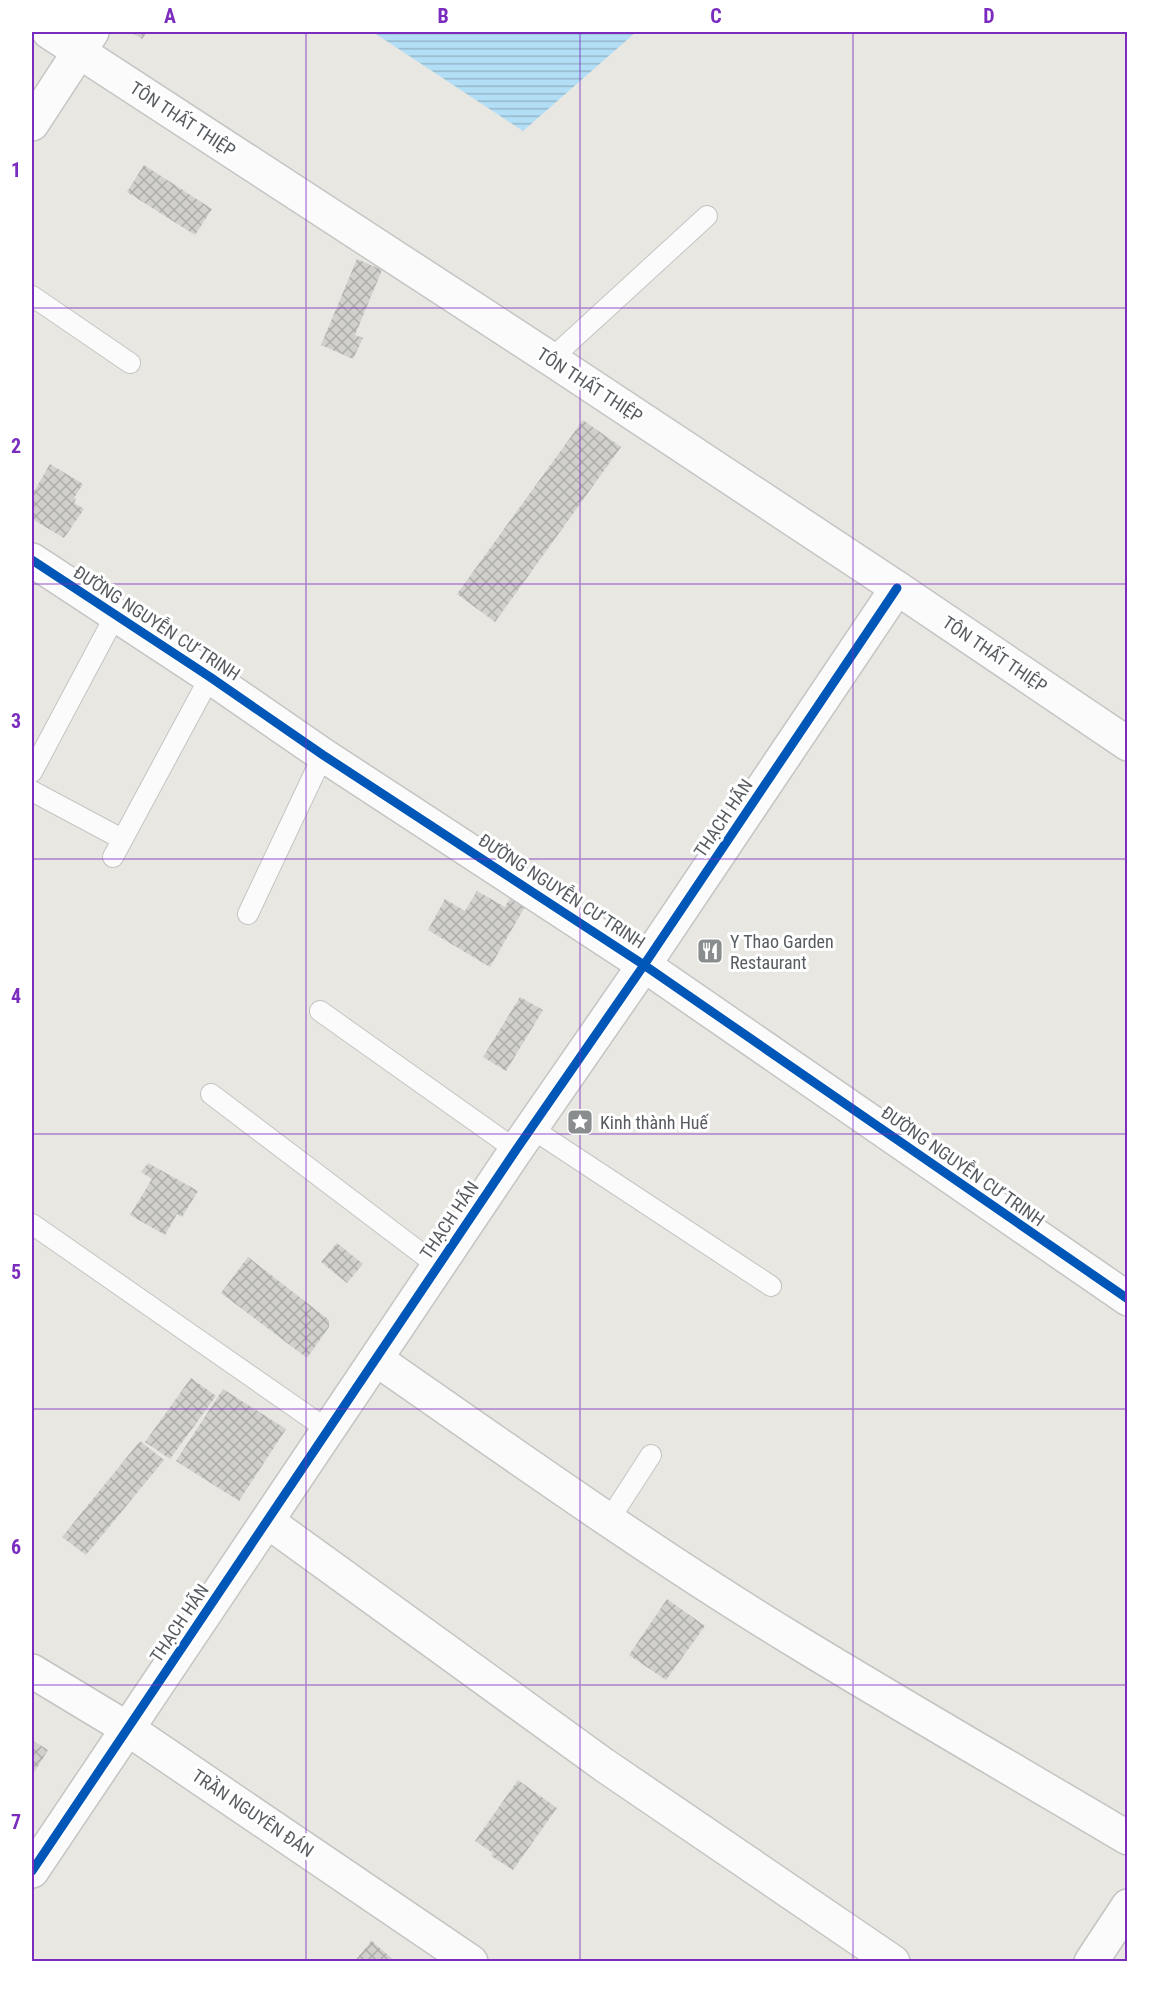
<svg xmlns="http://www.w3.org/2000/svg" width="1159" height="1993" font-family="'Roboto Condensed',sans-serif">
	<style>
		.water { fill: url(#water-rules) }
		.building { fill: url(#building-cross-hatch) }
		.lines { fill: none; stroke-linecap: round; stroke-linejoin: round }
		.lane-casing { stroke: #c4c4c3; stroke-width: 22 }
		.street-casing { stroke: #c4c4c3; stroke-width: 36 }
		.secondary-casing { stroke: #c4c5c4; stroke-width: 36 }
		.lane { stroke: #fcfbfb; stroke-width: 20 }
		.street { stroke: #fcfbfb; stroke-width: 33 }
		.secondary { stroke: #fcfbfb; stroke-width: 33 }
		.cycleway-casing { stroke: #fff; stroke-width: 13 }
		.cycleway { stroke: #0057b8; stroke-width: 9 }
		.grid { fill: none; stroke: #7b2cbf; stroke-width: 1.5; stroke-opacity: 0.55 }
		.labels { text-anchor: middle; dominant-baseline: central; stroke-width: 6; stroke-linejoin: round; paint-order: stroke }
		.street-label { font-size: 18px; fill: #575c61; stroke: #fff }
		.poi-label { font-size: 18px; fill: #575c61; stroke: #fff; text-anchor: start }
		.neatline { fill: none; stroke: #7b2cbf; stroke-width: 2 }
		.grid-label { font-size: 20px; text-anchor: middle; font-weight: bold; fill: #7b2cbf }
	</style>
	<defs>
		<pattern id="water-rules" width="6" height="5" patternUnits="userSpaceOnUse" patternTransform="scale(1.5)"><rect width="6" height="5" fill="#b2def6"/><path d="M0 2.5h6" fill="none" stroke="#94b7cb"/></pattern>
		<pattern id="building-cross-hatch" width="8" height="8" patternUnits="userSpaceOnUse" patternTransform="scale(1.5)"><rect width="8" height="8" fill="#d1d0cd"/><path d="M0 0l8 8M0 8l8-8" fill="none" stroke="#acacaa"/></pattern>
	</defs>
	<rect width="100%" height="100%" fill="#e8e7e2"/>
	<path class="water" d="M373 32H636L523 131Z"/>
	<path class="building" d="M130 32H147L142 39Z
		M144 165 212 209 195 235 127 192Z
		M357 259 382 270 355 335 363 338 353 359 321 345Z
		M583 420 621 447 495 622 457 594Z
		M50 464 83 484 74 498 76 499 74 503 84 509 64 538 32 519V495Z
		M515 889 530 898 490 967 428 930 445 899 465 911 477 891 505 907Z
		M520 997 543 1010 506 1071 483 1057Z
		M148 1163 198 1191 182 1217 177 1214 165 1235 130 1215 152 1179 141 1172Z
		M337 1243 363 1264 347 1283 321 1262Z
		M248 1257 329 1320V1327L307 1358 221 1293Z
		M191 1378 216 1396 170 1459 145 1442Z
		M223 1389 286 1429 239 1501 176 1461Z
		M140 1441 164 1460 86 1555 62 1537Z
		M667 1599 705 1626 666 1680 629 1655Z
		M32 1740 48 1750 32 1776Z
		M518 1780 557 1808 513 1870 491 1856 493 1853 475 1841Z
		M372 1940 374 1943 396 1962H354Z"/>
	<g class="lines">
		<defs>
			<path id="lane" d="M32 296 130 363
				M551 359 707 216
				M32 772 115 616
				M32 791 122 839
				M113 857 210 677
				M248 914 323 755
				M320 1011 516 1150
				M211 1094 438 1266
				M531 1128 771 1286
				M32 1224 328 1430
				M609 1520 651 1455"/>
			<path id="street" d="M32 560 210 677 323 755 644 965 1128 1299
				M376 1359C517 1457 657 1557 804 1646 911 1711 1020 1774 1128 1838
				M267 1521 604 1765 893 1962
				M32 1671 128 1729 471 1962
				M32 1871 516 1150 644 965 897 588
				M1091 1962 1128 1906"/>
			<path id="secondary" d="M49 32 551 359 897 588 1128 744
				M32 124 92 32"/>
		</defs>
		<use href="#lane" class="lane-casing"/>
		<use href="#street" class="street-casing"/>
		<use href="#secondary" class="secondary-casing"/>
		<use href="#lane" class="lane"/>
		<use href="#street" class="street"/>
		<use href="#secondary" class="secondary"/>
		<defs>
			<path id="cycleway" d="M32 560 210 677 323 755 644 965 1128 1299
				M32 1871 516 1150 644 965 897 588"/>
		</defs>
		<use href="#cycleway" class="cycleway-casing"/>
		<use href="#cycleway" class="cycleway"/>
	</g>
	<path class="grid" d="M306 32V1962M580 32V1962M853 32V1962M32 308H1128M32 584H1128M32 859H1128M32 1134H1128M32 1409H1128M32 1685H1128"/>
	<defs>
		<symbol id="restaurant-square" viewBox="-11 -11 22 22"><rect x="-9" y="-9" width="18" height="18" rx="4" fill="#8a8d8e" stroke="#fff"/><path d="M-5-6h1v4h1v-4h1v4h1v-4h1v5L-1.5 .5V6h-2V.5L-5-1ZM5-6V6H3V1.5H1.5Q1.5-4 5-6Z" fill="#fff"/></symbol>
		<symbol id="sight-square" viewBox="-11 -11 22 22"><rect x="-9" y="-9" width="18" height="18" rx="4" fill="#8a8d8e" stroke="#fff"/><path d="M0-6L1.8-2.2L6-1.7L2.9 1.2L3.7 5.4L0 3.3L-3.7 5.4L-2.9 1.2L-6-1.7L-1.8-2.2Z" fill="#fff"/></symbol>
	</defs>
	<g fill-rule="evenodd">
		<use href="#restaurant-square" x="695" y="936" width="30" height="30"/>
		<use href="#sight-square" x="565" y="1107" width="30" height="30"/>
	</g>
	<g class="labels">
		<g class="street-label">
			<text transform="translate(183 119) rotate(33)">TÔN THẤT THIỆP</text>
			<text transform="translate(590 385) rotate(33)">TÔN THẤT THIỆP</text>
			<text transform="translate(157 623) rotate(33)">ĐƯỜNG NGUYỄN CƯ TRINH</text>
			<text transform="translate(995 654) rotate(34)">TÔN THẤT THIỆP</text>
			<text transform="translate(723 818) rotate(-56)">THẠCH HÃN</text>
			<text transform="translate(562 891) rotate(33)">ĐƯỜNG NGUYỄN CƯ TRINH</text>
			<text transform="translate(963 1166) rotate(35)">ĐƯỜNG NGUYỄN CƯ TRINH</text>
			<text transform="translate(449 1220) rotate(-56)">THẠCH HÃN</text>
			<text transform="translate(179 1623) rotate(-56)">THẠCH HÃN</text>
			<text transform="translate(253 1813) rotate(34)">TRẦN NGUYÊN ĐÁN</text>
		</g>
		<g class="poi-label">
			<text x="730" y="941">Y Thao Garden<tspan x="730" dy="21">Restaurant</tspan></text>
			<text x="600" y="1122">Kinh thành Huế</text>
		</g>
	</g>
	<rect width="1159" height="1993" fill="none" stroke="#ffffff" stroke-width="66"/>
	<rect x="33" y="33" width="1093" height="1927" class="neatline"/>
	<g class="grid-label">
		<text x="170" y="23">A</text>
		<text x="443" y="23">B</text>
		<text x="716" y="23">C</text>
		<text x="989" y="23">D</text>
		<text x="16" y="177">1</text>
		<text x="16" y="453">2</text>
		<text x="16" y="728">3</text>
		<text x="16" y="1003">4</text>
		<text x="16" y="1279">5</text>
		<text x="16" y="1554">6</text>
		<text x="16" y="1829">7</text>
	</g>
</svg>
